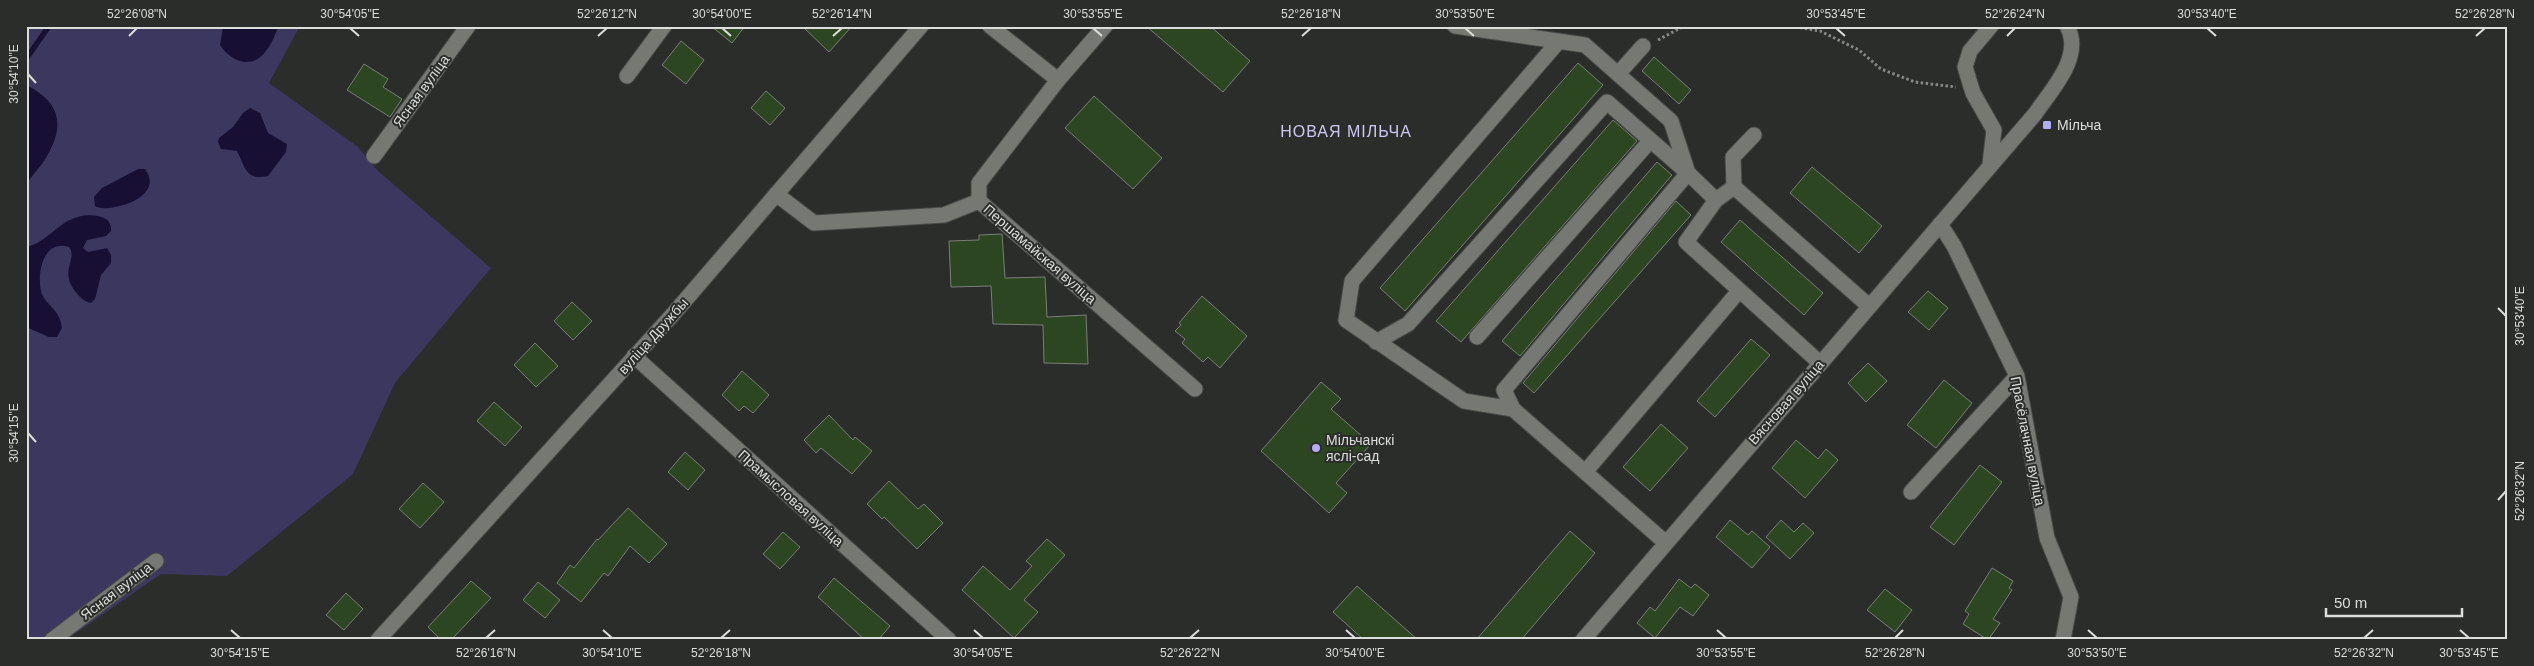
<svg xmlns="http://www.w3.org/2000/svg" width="2534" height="666" font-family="Helvetica,sans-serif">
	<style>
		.green { fill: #3b375f }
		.water { fill: #171034 }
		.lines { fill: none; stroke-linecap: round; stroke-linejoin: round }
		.stream { stroke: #171034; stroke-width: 5.5 }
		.building { fill: #2c4621; stroke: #7b7e7a }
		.minor-casing { stroke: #474947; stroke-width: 17 }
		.path { stroke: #858885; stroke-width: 3; stroke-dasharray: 2.5 2.5; stroke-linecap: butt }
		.minor { stroke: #757873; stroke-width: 15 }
		.ticks { fill: none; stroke: #dcdedc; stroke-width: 2 }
		.poi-dot { fill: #b3adf9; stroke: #2a2d29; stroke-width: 2 }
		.labels { text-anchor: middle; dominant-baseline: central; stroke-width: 4; stroke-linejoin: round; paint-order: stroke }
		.street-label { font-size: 14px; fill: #dcdedc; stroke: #2a2d29 }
		.poi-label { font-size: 14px; fill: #dcdedc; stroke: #2a2d29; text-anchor: start }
		.quarter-label { font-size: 16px; letter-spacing: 1px; fill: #cbc9f4; stroke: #2a2d29 }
		.neatline { fill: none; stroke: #dcdedc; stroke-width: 2 }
		.ticks-label { font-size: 12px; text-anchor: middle; fill: #dcdedc }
	</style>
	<rect width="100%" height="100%" fill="#2a2d29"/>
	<path class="green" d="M26 26H300L269 83 358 147 378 171 491 268 395 383 353 474 227 576 161 574 66 640H26Z"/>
	<path class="water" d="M223 26H279C275 34 272 44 266 51 252 70 231 62 220 45Z
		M26 85C63 103 65 128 44 161 38 170 30 177 26 186Z
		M250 108 260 113 268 133 287 144 286 152 268 176C245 181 245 166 237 151L221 149 218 142 219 138 233 127 243 113Z
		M138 169H145C167 199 106 214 95 206L94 197 102 188Z
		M89 215C100 216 112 217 111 231L106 236 87 240 83 248 88 252 107 248 111 255V263L101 275 95 299 91 303C83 301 80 297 75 291 59 271 78 258 69 247 43 239 37 273 41 291 45 306 60 308 62 328L57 337H49L26 327V247C52 241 58 217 89 215Z"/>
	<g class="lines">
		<path class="stream" d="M26 59 49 26"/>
	</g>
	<path class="building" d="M711 26H745L732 43Z
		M802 26H852L829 52Z
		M1146 26H1210L1250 61 1223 92Z
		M681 41 704 60 686 84 662 65Z
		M1654 57 1691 90 1679 104 1642 71Z
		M1578 63 1603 85 1405 311 1380 288Z
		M364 64 388 79 383 87 402 99 390 117 347 90Z
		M766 91 785 108 770 125 751 108Z
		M1094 96 1162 158 1133 189 1065 128Z
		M1613 120 1637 141 1461 342 1436 321Z
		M1657 162 1672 175 1520 356 1502 341Z
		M1812 167 1882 226 1859 253 1790 193Z
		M1676 201 1691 215 1534 393 1523 383Z
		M1740 220 1823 293 1804 315 1721 242Z
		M1002 234 1005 278 1045 277 1047 317 1086 315 1088 364 1044 363 1043 325 993 324 991 286 951 287 949 241 979 240V235Z
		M1928 291 1948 308 1929 330 1908 312Z
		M1202 296 1247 336 1220 368 1208 357 1203 362 1182 343 1185 339 1175 331 1181 325 1179 323Z
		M572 302 592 321 573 340 554 321Z
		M1751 339 1770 355 1715 417 1697 401Z
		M535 343 558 366 536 387 514 365Z
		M1868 363 1887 381 1866 402 1848 383Z
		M742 371 769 395 753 413 744 406 739 411 722 395Z
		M1944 380 1972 403 1936 448 1907 425Z
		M1321 382 1341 399 1331 409 1371 444 1336 483 1347 493 1329 513 1261 451Z
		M494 402 522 427 505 446 477 421Z
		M829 415 853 440 855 437 872 451 852 474 821 448 816 453 804 440Z
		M1661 424 1688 448 1650 491 1623 467Z
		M1796 440 1818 459 1826 449 1838 460 1805 498 1772 468Z
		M685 452 705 470 688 490 668 472Z
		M1980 465 2002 482 1954 545 1930 527Z
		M889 481 918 509 924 504 943 523 917 549 884 517 882 519 867 504Z
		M423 483 444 502 420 528 399 509Z
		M628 508 667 544 649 563 630 546 608 576 604 573 581 602 557 583 570 565 574 568 597 539 598 540Z
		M1730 520 1748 535 1752 531 1770 547 1752 568 1716 537Z
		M1781 520 1794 532 1803 523 1814 533 1790 559 1766 537Z
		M1570 531 1595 553 1521 640H1476Z
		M783 532 800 547 780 569 763 554Z
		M1047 539 1065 555 1024 600 1038 612 1014 638 962 590 983 566 1010 590 1032 566 1026 561Z
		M1992 568 2013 581 2009 588 2012 590 1993 619 2000 623 1988 640 1963 624 1969 614 1965 611Z
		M834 578 890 626 878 640H865L818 597Z
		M1679 579 1691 588 1695 584 1709 595 1693 616 1680 607 1655 638 1637 623 1650 607 1655 611Z
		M471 581 491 598 451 640H441L428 627Z
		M538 582 560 600 545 618 523 600Z
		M1357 586 1418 640H1364L1333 612Z
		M1885 589 1912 610 1895 632 1867 610Z
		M346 593 363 609 344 630 326 615Z"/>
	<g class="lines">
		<defs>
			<path id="minor" d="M990 26 1058 80 1105 26
				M1455 26 1585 45 1671 121 1688 173 1716 200
				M1559 41 1352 281 1346 320 1464 401 1513 409 1666 543
				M1618 74 1643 46
				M627 76 664 26
				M374 156 468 26
				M1990 164 1994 130 1973 93 1965 67 1970 51 1991 26
				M1734 187 1733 157 1754 135
				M776 194 814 223 944 215 979 201 1195 389
				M979 201V183L1058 80
				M1940 224 1954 246 2017 376 2047 538 2071 597 2063 640
				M1477 337 1650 141
				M1376 342 1408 324 1607 102 1688 173 1504 390 1513 409
				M634 356 949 640
				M1820 363 1686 242 1716 200 1734 187 1869 306
				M1586 471 1739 291
				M1911 492 2017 376
				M52 640 156 561
				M378 640 675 312 921 26
				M1583 640 2035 114C2051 90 2084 57 2067 26"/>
		</defs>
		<use href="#minor" class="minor-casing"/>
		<path class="path" d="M1790 26 1820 31 1859 50 1881 69 1915 82 1956 87
			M1658 40 1684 26"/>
		<use href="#minor" class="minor"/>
	</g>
	<path class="ticks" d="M350 28 359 36M722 28 731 36M1093 28 1102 36M1465 28 1474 36M1836 28 1845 36M2207 28 2216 36M129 36 137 28M598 36 607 28M833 36 842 28M1302 36 1311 28M2007 36 2015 28M2476 36 2485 28M28 74 36 83M2498 308 2506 316M28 433 36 442M2498 500 2506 491M231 630 240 638M603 630 612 638M974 630 983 638M1346 630 1355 638M1717 630 1726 638M2088 630 2097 638M2460 630 2469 638M486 638 495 630M721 638 730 630M1190 638 1199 630M1895 638 1903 630M2364 638 2373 630"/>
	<g class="poi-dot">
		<rect x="2042" y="120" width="10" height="10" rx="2.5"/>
		<circle cx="1316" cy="448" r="5"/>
	</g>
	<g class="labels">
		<g class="street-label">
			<text transform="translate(421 91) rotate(-54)">Ясная вуліца</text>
			<text transform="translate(1040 254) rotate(41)">Першамайская вуліца</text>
			<text transform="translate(653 336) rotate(-48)">вуліца Дружбы</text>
			<text transform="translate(1786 402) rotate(-49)">Вясновая вуліца</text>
			<text transform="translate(2028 441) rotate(79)">Прасёлачная вуліца</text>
			<text transform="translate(791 498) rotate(42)">Прамысловая вуліца</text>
			<text transform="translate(116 591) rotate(-37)">Ясная вуліца</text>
		</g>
		<g class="poi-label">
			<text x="2057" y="125">Мільча</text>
			<text x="1326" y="440">Мільчанскі<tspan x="1326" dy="16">яслі-сад</tspan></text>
		</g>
		<g class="quarter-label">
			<text x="1346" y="131">НОВАЯ МІЛЬЧА</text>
		</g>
	</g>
	<rect width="2534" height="666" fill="none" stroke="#2a2d29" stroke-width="55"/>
	<path d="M2326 608v8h136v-8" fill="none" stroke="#dcdedc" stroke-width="2.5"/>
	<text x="2334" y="608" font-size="15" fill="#dcdedc" stroke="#2a2d29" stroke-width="4" paint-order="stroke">50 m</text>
	<rect x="28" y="28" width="2478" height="610" class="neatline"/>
	<g class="ticks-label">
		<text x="137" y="18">52°26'08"N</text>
		<text x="350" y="18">30°54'05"E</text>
		<text x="607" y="18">52°26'12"N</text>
		<text x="722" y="18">30°54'00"E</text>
		<text x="842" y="18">52°26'14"N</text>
		<text x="1093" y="18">30°53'55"E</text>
		<text x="1311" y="18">52°26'18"N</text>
		<text x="1465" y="18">30°53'50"E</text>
		<text x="1836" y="18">30°53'45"E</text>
		<text x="2015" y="18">52°26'24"N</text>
		<text x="2207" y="18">30°53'40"E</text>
		<text x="2485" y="18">52°26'28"N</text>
		<text transform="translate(14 74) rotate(-90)" y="4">30°54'10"E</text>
		<text transform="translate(2520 316) rotate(-90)" y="4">30°53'40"E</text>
		<text transform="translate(14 433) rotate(-90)" y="4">30°54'15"E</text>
		<text transform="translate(2520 491) rotate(-90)" y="4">52°26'32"N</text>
		<text x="240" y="657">30°54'15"E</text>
		<text x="486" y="657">52°26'16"N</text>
		<text x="612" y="657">30°54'10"E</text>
		<text x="721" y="657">52°26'18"N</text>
		<text x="983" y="657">30°54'05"E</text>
		<text x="1190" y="657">52°26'22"N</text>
		<text x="1355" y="657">30°54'00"E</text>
		<text x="1726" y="657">30°53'55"E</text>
		<text x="1895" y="657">52°26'28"N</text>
		<text x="2097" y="657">30°53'50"E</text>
		<text x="2364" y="657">52°26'32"N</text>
		<text x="2469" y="657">30°53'45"E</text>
	</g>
</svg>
